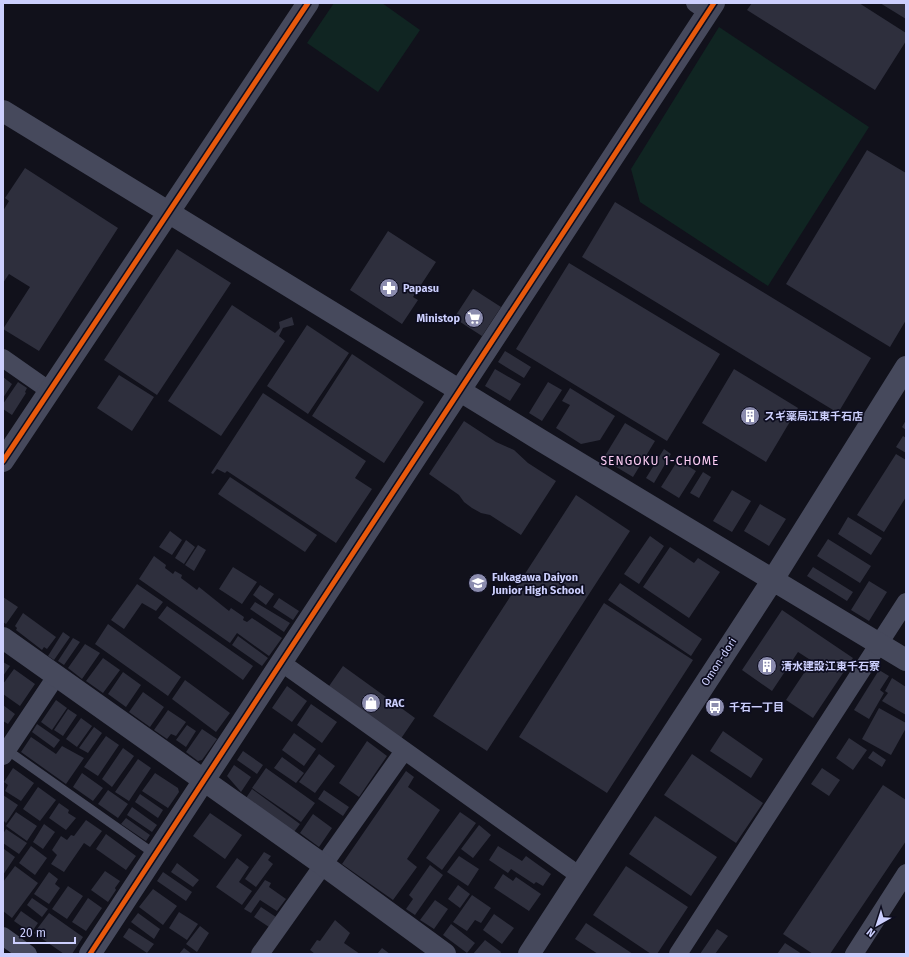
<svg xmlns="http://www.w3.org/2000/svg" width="909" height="957" font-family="'Fira Sans','Noto Sans JP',sans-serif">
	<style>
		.green { fill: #102522 }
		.building { fill: #2e2f3d }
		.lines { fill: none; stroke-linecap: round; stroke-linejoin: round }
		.service { stroke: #46495c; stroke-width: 9 }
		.minor { stroke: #46495c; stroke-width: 18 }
		.tertiary { stroke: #46495c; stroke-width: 22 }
		.cycleway-casing { stroke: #0d0d1f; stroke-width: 8 }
		.cycleway { stroke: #e8590c; stroke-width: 5 }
		.labels { text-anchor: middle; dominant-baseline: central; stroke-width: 3.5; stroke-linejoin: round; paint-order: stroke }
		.poi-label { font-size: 11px; font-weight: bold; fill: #cccffd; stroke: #0d0d1f; text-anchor: start }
		.street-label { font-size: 11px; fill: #cccffd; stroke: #0d0d1f }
		.neighbourhood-label { font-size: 12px; letter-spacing: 1px; fill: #fdcef4; stroke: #0d0d1f }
	</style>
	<rect width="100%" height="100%" fill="#11111b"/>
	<path class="green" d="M334 3H382L420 30 378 92 307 43Z
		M719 27 869 127 768 286 640 202 631 169Z"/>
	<path class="building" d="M752 3H859L906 33V41L875 90 747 10Z
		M880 3H906V19Z
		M867 150 906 173V320L890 347 786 284Z
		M25 168 118 228 39 351 3 329 30 287 9 274 3 283V211L9 201 5 198Z
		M615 202 871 358 838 413 582 257Z
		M388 231 436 262 413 297 418 300 402 324 350 290Z
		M177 249 231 283 157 395 104 360Z
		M569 263 720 354 667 441 516 349Z
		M473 289 501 307 482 336 454 318Z
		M232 305 275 333 280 328 279 322 292 317 294 325 283 328 279 336 285 341 221 436 168 401Z
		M307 325 349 353 308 414 267 386Z
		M505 351 531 367 524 378 498 362Z
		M352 354 424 402 384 463 312 416Z
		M495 369 521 384 510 401 485 386Z
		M734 369 798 408 766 462 702 423Z
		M119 375 154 397 132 431 97 408Z
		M3 377 12 384 3 398Z
		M18 382 27 388 25 392 26 393 12 415 3 409V404Z
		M548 382 562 390 542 421 529 413Z
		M570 388 615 416 600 440 581 444 556 428 570 405 562 401Z
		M263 393 366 461 355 478 372 489 336 543 227 471 225 473 217 469 213 474 211 473Z
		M906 420V430L902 427Z
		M464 421 496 442 514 450 528 463 556 481 521 535 490 515 481 513 472 508 464 502 459 495 429 474Z
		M625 423 655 441 633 477 603 459Z
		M903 436 906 438V453L896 447Z
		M664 449 671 454 654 483 646 478Z
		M896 454 906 460V497L884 532 857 515Z
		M678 460 696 471 679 498 661 487Z
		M703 472 711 477 699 498 690 493Z
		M230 477 317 535 305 552 218 494Z
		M732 490 751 501 732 532 713 521Z
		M576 495 630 531 487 751 433 716Z
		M760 504 786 519 769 546 744 531Z
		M848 517 882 538 871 555 838 534Z
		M170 531 182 540 172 555 159 547Z
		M650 536 664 546 639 584 624 574Z
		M828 539 871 566 860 583 817 556Z
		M186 540 195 547 184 564 175 558Z
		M198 545 206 550 194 571 185 565Z
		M670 547 694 563 698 558 720 572 689 618 643 587Z
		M154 556 166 565 165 568 173 574 175 571 182 575 181 578 197 590 199 587 229 611 231 608 244 617 243 620 247 622 252 618 282 638 269 656 237 633 230 643 139 579Z
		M233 567 257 582 242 604 219 589Z
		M813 567 853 592 847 601 807 576Z
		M869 581 887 592 869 621 851 610Z
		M620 583 702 639 691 656 608 600Z
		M137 584 163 602 156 611 142 603 124 629 111 620Z
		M260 585 274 594 266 605 253 595Z
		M3 597 18 607 6 624 3 622Z
		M279 598 299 611 293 620 273 607Z
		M255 602 290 623 284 632 250 609Z
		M604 603 693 660 607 793 519 737Z
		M167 606 253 666 243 680 158 618Z
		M782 610 853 658 813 718 786 700 812 661 798 652 772 691 742 670Z
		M23 613 56 637 47 649 44 647 42 650 16 630 17 628 15 626Z
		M108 624 181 677 168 696 95 644Z
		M63 632 70 637 54 660 48 656Z
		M238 636 268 658 262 666 232 645Z
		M73 638 80 642 64 665 58 661Z
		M85 644 100 653 82 679 68 668Z
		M103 658 120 670 103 693 86 681Z
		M3 662 10 666 3 676Z
		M343 666 415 718 400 740 327 689Z
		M14 669 35 684 20 706 3 694V684Z
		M879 670 889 676 880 690 884 693 869 719 854 710Z
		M123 672 141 685 126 707 108 694Z
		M892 678 906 687V715L882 701 888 693 885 691Z
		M185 680 230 713 216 732 172 699Z
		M287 686 307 701 292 722 272 708Z
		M143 692 164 707 150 727 129 712Z
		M56 700 67 708 52 730 41 722Z
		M311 704 337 722 322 743 297 725Z
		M3 705 15 714 8 724 3 721Z
		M879 708 906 723V728L891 755 862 739Z
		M68 709 77 715 63 736 54 730Z
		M168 710 186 722 176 736 171 734 167 739 154 730Z
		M81 718 92 726 77 747 66 739Z
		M37 724 60 740 54 748 32 732Z
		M187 725 196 731 186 747 176 740Z
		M94 727 102 733 88 753 79 748Z
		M202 729 217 739 202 760 198 761 186 752Z
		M723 731 763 759 751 778 710 751Z
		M294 733 316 749 304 766 282 750Z
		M106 736 119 745 98 776 84 767Z
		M31 737 56 754 62 746 84 758 66 784 21 752Z
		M849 738 867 750 853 770 836 758Z
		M367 741 387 756 359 797 339 783Z
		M123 748 134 756 112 787 102 779Z
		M243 751 263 765 257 774 237 760Z
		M873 751 886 760 882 767 868 758Z
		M319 754 335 766 315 793 299 782Z
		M692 754 763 803 736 843 664 795Z
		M282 757 304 773 296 783 274 768Z
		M138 759 151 768 129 801 115 792Z
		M234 765 251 777 241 792 227 776Z
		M13 768 34 783 21 801 5 791 8 785 4 782Z
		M266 768 315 803 301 822 252 788Z
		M822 768 840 780 829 796 811 784Z
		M406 771 414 777 408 787 440 810 407 859 417 867 393 900 342 864Z
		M82 773 103 788 93 801 73 787Z
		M155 773 178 788 179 792 168 808 142 791Z
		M883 785 906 800V841L830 954H813L783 934Z
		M38 787 56 800 40 821 23 809Z
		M252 789 300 824 294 832 246 798Z
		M108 790 128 804 118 818 98 804Z
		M324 790 349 807 343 816 318 799Z
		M140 794 163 810 158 818 135 802Z
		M3 795 18 805 6 823 3 820Z
		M59 803 69 810 68 813 76 818 66 830 49 818Z
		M132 807 157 825 152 832 127 815Z
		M16 812 37 826 27 841 6 826Z
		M460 812 476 823 442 870 426 858Z
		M210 813 242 835 225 859 193 836Z
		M313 814 332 828 319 847 300 833Z
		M655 816 717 857 691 896 629 854Z
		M126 818 150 835 146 841 121 824Z
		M86 820 102 831 90 847 84 843 64 872 51 864 57 855 52 850 61 836 67 840 71 835 74 836Z
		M44 824 55 832 43 849 33 842Z
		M479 825 491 835 473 858 461 849Z
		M6 829 27 843 19 854 3 843V834Z
		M106 834 136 856 126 870 96 849Z
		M31 846 47 858 35 875 19 863Z
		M498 846 522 861 526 856 551 874 543 886 536 882 534 884 511 869 508 873 489 860Z
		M4 849 15 857 3 875V851Z
		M264 852 271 856 268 860 273 864 256 887 245 879Z
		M459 856 479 869 468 886 447 872Z
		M237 858 249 867 239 882 252 891 242 905 216 887Z
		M177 863 199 880 193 887 171 872Z
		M430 865 443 875 415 915 406 909 413 899 409 895Z
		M15 866 38 883 12 918 3 911V882Z
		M626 866 688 907 657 954H651L593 915Z
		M105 871 120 881 115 888 116 890 108 902 91 890Z
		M49 872 58 879 55 884 60 888 49 904 34 894Z
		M163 872 192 892 186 901 157 881Z
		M503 874 513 881 516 877 541 894 529 911 494 888Z
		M265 880 271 883 269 887 286 899 277 911 260 900 251 913 244 909Z
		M458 885 470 894 460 908 448 899Z
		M68 886 83 896 67 919 52 909Z
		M153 889 177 906 163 925 139 907Z
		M472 895 491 908 481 923 475 920 467 931 453 922Z
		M32 898 48 909 42 917 27 905Z
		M88 898 102 908 86 931 72 922Z
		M435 900 448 909 434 929 420 920Z
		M261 907 276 917 269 927 254 917Z
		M21 911 38 923 31 933 14 921Z
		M179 912 198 924 187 940 169 928Z
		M49 913 83 937 72 954H64L34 933Z
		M138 913 160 929 154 939 131 922Z
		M494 914 514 928 502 944 483 930Z
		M335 920 350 933 344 943 360 954H315L310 950 317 940 320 941Z
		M586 923 633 954H598L575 939Z
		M451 924 475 943 467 953 443 935Z
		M200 926 209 933 197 952 186 944Z
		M129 928 154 944 147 953 123 937Z
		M717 929 728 936 715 954H700Z
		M485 940 501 952 500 954H473Z
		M785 943 802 954H777Z
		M184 948 192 954H179Z
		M382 948 390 954H377Z"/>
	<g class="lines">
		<path class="service" d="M7 750 156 855"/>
		<path class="minor" d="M695 3 708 12
			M3 358 50 391
			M282 663 580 876
			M3 756 57 675
			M3 936 28 954
			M260 954 404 751
			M678 954 906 602
			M854 954 906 873"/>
		<path class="tertiary" d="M3 111 542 441 906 660
			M3 461 308 3
			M3 638 322 864 445 954
			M90 954 714 3
			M529 954 772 581 906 367"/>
		<defs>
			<path id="cycleway" d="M3 461 308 3
				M90 954 714 3"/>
		</defs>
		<use href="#cycleway" class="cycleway-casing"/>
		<use href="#cycleway" class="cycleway"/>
	</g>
	<defs>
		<symbol id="pharmacy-disc" viewBox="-11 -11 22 22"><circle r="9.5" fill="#8b8cae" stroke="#0d0d1f"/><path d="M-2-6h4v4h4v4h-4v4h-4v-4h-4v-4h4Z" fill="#fff"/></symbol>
		<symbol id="supermarket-disc" viewBox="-11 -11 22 22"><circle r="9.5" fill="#8b8cae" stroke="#0d0d1f"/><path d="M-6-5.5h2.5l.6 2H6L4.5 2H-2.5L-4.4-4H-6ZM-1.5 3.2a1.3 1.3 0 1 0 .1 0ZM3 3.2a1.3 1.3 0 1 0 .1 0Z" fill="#fff"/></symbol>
		<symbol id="building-disc" viewBox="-11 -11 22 22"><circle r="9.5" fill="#8b8cae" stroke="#0d0d1f"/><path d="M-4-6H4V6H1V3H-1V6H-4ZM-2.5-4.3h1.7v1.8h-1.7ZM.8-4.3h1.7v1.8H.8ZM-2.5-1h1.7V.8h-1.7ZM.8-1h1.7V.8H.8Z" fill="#fff"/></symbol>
		<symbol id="school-disc" viewBox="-11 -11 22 22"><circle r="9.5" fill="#8b8cae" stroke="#0d0d1f"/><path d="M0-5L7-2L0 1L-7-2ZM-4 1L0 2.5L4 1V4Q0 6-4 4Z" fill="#fff"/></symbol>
		<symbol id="shop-disc" viewBox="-11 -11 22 22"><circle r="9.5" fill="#8b8cae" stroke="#0d0d1f"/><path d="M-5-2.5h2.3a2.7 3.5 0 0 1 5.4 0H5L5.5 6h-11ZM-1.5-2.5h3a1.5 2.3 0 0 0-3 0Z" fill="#fff"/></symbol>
		<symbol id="bus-disc" viewBox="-11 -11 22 22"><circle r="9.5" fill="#8b8cae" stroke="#0d0d1f"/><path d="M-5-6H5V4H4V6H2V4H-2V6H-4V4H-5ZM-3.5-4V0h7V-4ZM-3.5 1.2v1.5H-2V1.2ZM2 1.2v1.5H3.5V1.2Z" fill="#fff"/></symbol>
	</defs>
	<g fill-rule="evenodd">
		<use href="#pharmacy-disc" x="378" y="277" width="22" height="22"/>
		<use href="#supermarket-disc" x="463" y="307" width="22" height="22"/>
		<use href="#building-disc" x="739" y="405" width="22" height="22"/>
		<use href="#school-disc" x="467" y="572" width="22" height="22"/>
		<use href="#building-disc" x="756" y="655" width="22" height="22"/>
		<use href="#shop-disc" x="360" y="692" width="22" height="22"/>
		<use href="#bus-disc" x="704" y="696" width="22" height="22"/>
	</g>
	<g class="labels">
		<g class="poi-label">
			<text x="403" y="288">Papasu</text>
			<text x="460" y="318" text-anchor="end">Ministop</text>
			<text x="764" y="416">スギ薬局江東千石店</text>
			<text x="492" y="577">Fukagawa Daiyon<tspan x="492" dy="13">Junior High School</tspan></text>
			<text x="781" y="666">清水建設江東千石寮</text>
			<text x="385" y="703">RAC</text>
			<text x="729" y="707">千石一丁目</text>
		</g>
		<g class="street-label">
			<text transform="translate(719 662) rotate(-57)">Omon-dori</text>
		</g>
		<g class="neighbourhood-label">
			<text x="660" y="461">SENGOKU 1-CHOME</text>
		</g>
	</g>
	<rect width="909" height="957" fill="none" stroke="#cccffd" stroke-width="8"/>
	<g transform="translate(877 925) rotate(219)" stroke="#0d0d1f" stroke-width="3" paint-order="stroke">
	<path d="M0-3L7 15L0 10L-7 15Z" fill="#cccffd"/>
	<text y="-6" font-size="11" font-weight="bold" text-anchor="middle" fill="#cccffd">N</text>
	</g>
	<path d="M14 937v6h61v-6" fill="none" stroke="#cccffd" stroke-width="2"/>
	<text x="20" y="937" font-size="12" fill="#cccffd" stroke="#0d0d1f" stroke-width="3" paint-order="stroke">20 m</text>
</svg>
